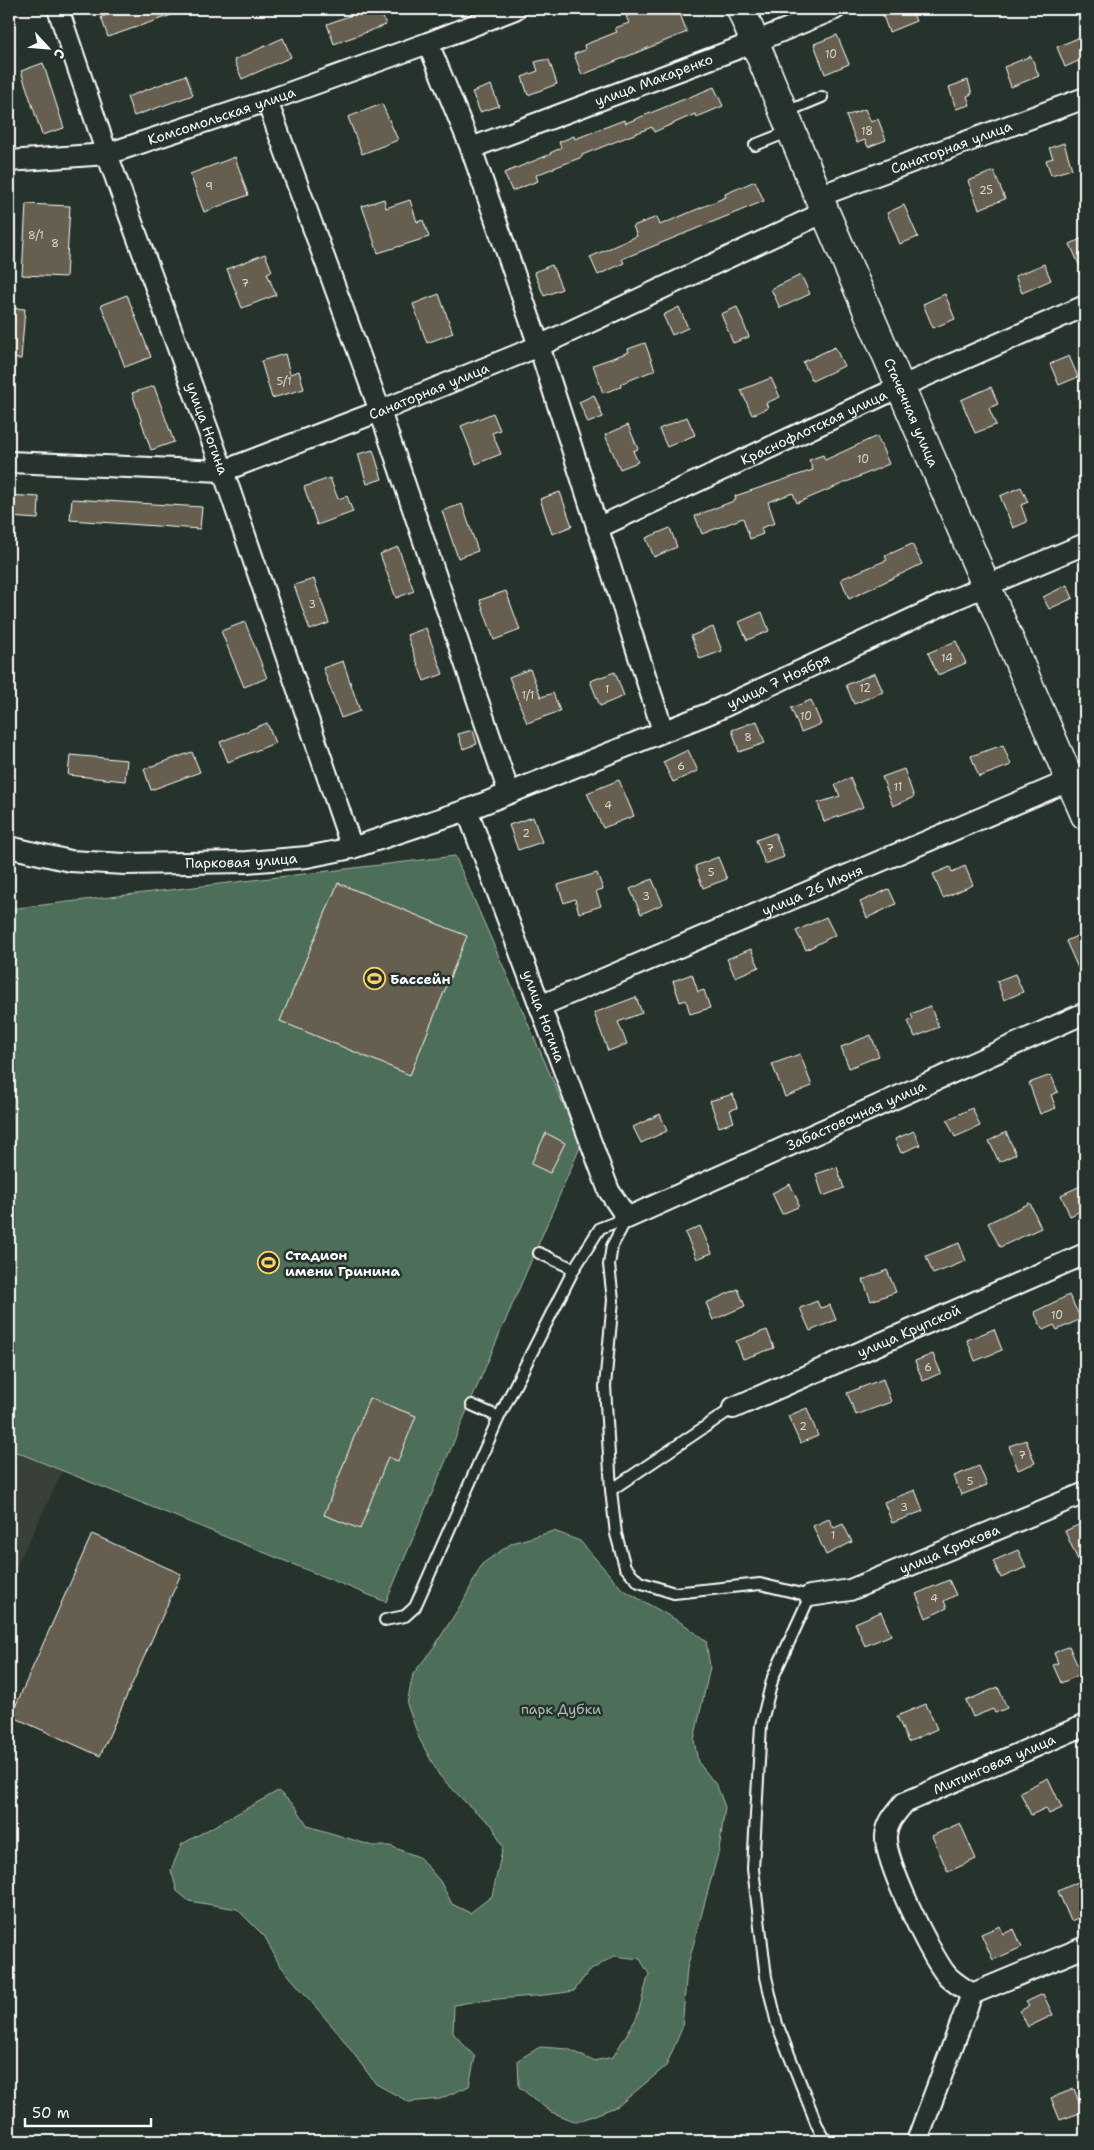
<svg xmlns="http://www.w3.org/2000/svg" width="1094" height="2150" font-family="'Shantell Sans',sans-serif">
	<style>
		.built { fill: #394037 }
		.green { fill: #4e6e58; stroke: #a6b6ac }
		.building { fill: #665e4f; stroke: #fff }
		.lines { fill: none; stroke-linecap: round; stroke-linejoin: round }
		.lane-casing { stroke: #fff; stroke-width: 14 }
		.street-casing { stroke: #fff; stroke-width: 24 }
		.secondary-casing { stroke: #fff; stroke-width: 31 }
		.lane { stroke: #26332d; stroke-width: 10 }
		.street { stroke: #26332d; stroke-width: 20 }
		.secondary { stroke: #26332d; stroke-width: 28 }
		.labels { text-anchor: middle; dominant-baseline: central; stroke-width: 5; stroke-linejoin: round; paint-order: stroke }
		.number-label { font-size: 11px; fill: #d9d7d3 }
		.street-label { font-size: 14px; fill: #fff; stroke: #26332d }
		.poi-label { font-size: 14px; font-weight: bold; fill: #fff; stroke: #26332d; text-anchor: start }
		.park-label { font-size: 14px; fill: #afbeb4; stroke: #26332d }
	</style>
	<rect width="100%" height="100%" fill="#26332d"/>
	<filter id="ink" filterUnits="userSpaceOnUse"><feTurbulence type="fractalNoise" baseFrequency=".02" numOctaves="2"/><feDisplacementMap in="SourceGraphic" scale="10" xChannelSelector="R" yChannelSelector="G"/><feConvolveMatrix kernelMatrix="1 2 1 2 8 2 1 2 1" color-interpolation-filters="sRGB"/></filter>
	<g filter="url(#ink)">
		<path class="built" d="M9 1449 63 1471 9 1582Z"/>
		<path class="green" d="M455 856 581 1145 479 1382 386 1602 9 1449V909Z
			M554 1531 580 1541 622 1589 685 1625 706 1641 710 1667 694 1740 698 1762 717 1786 725 1807 719 1850 687 1968 682 2028 666 2066 618 2106 577 2122 551 2112 519 2087 518 2060 540 2047 568 2049 593 2061 613 2057 637 2017 649 1974 640 1959 614 1956 588 1972 574 1991C534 1998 494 1997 454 2005L453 2033 475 2057 469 2086 440 2099 409 2102 376 2084 339 2034 279 1964 265 1937 237 1909 189 1901 177 1891 171 1870 182 1844 278 1791 295 1806 308 1826 373 1846H390L419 1857 440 1881 452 1904 470 1913 492 1896 503 1847 492 1825 467 1804 439 1775 419 1738 407 1704 413 1674 434 1647 464 1600 482 1564 512 1543Z"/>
		<path class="building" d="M124 9H182L183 11 108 37 101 17Z
			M368 9H380L386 25 334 44 327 24Z
			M647 9H678L687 32 582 75 574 54 585 50 584 45 617 32 615 28 629 23 626 16Z
			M900 9H911L916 21 889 32 883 16Z
			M837 35 849 64 825 74 814 44Z
			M1085 35V58L1065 67 1057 47Z
			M283 38 291 57 242 79 234 60Z
			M1031 56 1039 76 1011 87 1004 67Z
			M543 60H549L557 84 528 95 522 77 538 71 535 62Z
			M43 63 64 128 42 135 21 71Z
			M186 75 193 95 134 116 127 97Z
			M968 80 972 94 967 96 970 105 956 109 949 87Z
			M491 85 499 106 480 112 472 92Z
			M714 87 723 106 697 117 695 114 654 132 652 127 582 155V157L536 175 538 181 512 191 504 173 551 154 550 153 561 148 559 142 574 136 575 139 624 120 626 123Z
			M382 104 398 140 362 154 348 117Z
			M865 109 871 122 878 119 886 140 868 147 865 140 857 143 846 116Z
			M1064 143 1072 169 1051 175 1046 160 1053 158 1049 148Z
			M235 157 248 195 204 212 190 174Z
			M994 171 1005 199 979 209 968 181Z
			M755 181 764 201 622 259 624 263 598 275 590 257 637 236 633 226 657 217 660 225 726 197 725 194Z
			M384 199 386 208 410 200 417 222 423 220 429 237 378 253 362 206Z
			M26 204 70 206 66 277 22 275Z
			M904 205 918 237 900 244 887 213Z
			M1085 237V278L1070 244Z
			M265 254 272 271 267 273 276 295 242 308 227 269Z
			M1044 264 1051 280 1022 293 1015 276Z
			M552 265 562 289 544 296 534 272Z
			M801 275 810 294 780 308 771 289Z
			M439 294 453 333 427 343 413 304Z
			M945 294 955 319 933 328 923 304Z
			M127 295 151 357 125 367 101 305Z
			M679 307 688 328 672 335 663 315Z
			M737 307 749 337 733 343 721 314Z
			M9 308 25 309 21 359 9 358Z
			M645 343 655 370 620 384 621 387 603 393 593 365 629 352 628 349Z
			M835 347 844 366 812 381 803 362Z
			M285 354 290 374 299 371 304 389 272 398 261 361Z
			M1069 356 1078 377 1059 385 1050 364Z
			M771 378 780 397 766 403 768 408 752 415 741 390Z
			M154 386 174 442 151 450 132 393Z
			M991 387 998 404 989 408 996 425 975 433 961 400Z
			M594 395 603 417 588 423 579 402Z
			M493 413 500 430 492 433 501 454 476 464 461 426Z
			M687 417 695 435 667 447 659 429Z
			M628 425 638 449 633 451 638 462 620 469 605 435Z
			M877 436 889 464 797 503 793 493 768 502 775 523 761 528 763 534 750 539 743 518 702 534 695 516 736 500 735 496 813 470 809 460 823 455 825 460Z
			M373 450 382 479 367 484 358 454Z
			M330 478 338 499 347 496 353 512 317 525 304 487Z
			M1021 487 1028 502 1021 505 1027 522 1013 528 1000 496Z
			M560 492 572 526 552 534 540 499Z
			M9 495 39 497 38 519 9 517Z
			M72 499 202 507 200 529 70 520Z
			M462 504 478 551 458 558 442 511Z
			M670 528 677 547 654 557 646 538Z
			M912 544 922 564 849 599 841 579 887 560 885 556Z
			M398 547 414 591 396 598 380 554Z
			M314 579 329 623 310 630 294 585Z
			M1067 585 1073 598 1049 609 1043 597Z
			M506 591 520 630 494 640 480 600Z
			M762 612 769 631 747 640 739 622Z
			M245 622 267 678 244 687 221 631Z
			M713 627 722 651 700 659 691 636Z
			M426 628 443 674 424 681 407 635Z
			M956 641 966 663 938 675 928 653Z
			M343 661 360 711 341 718 323 668Z
			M530 669 541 697 553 693 560 711 527 723 509 677Z
			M615 672 624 696 600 706 590 681Z
			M875 673 883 692 854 704 846 685Z
			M811 700 821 724 801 732 791 708Z
			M757 721 765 743 739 752 732 730Z
			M267 723 275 743 228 762 220 742Z
			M473 730 477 744 463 749 458 734Z
			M1003 745 1011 765 979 777 971 756Z
			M688 750 698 771 673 782 663 762Z
			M192 752 200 772 151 790 144 769Z
			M70 755 127 760 125 781 68 775Z
			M904 769 914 797 893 806 882 777Z
			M850 778 863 807 824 822 818 803 840 796 835 785Z
			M619 780 634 816 603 828 587 793Z
			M533 817 542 842 518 850 509 825Z
			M775 833 784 857 765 864 756 840Z
			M718 857 727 879 703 888 695 866Z
			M965 866 973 885 943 898 933 874 950 867 952 872Z
			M597 873 603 889 596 891 601 906 579 913 575 899 564 903 558 885Z
			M652 879 663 904 641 914 630 889Z
			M338 883 467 936 410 1075 280 1021Z
			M889 889 896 904 867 918 860 902Z
			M826 917 835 935 806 950 796 931Z
			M1081 934 1085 944V984L1066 941Z
			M751 949 759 967 735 977 727 959Z
			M692 974 698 992 704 990 710 1008 690 1014 686 1000 680 1002 673 981Z
			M1015 974 1023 992 1004 1000 997 981Z
			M636 997 642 1013 618 1022 627 1044 608 1051 594 1013Z
			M930 1006 939 1027 915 1037 908 1021 913 1019 911 1014Z
			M871 1035 879 1056 849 1068 841 1047Z
			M800 1054 812 1086 785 1097 772 1064Z
			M1051 1075 1058 1092 1051 1095 1056 1108 1040 1114 1029 1083Z
			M733 1094 737 1108 730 1110 734 1122 719 1127 710 1101Z
			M972 1108 980 1126 955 1137 947 1120Z
			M660 1114 667 1131 641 1143 633 1127Z
			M914 1131 920 1145 901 1153 895 1139Z
			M1006 1132 1016 1154 999 1162 989 1141Z
			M546 1133 565 1143 550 1173 531 1164Z
			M837 1167 844 1188 823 1196 816 1174Z
			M790 1184 798 1201V1207L782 1214 772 1193Z
			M1085 1184V1209L1070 1216 1061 1195Z
			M1030 1203 1041 1228 1000 1247 988 1223Z
			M700 1226 712 1253 697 1259 685 1233Z
			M959 1243 966 1261 933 1274 926 1256Z
			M887 1270 896 1292 871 1301 863 1280Z
			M738 1289 745 1306 713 1320 706 1303Z
			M1069 1295 1081 1319 1057 1330 1054 1325 1043 1330 1034 1312Z
			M817 1301 820 1308 830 1305 836 1320 810 1331 800 1308Z
			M994 1329 1002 1350 975 1361 967 1340Z
			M767 1330 774 1348 743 1359 736 1341Z
			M933 1354 941 1373 923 1381 915 1361Z
			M883 1379 891 1402 856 1415 847 1393Z
			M369 1398 416 1416 398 1461 388 1457 360 1529 324 1515Z
			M807 1408 818 1436 800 1443 788 1416Z
			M1026 1440 1035 1463 1018 1470 1009 1446Z
			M979 1466 987 1485 961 1495 954 1476Z
			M915 1490 923 1511 892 1523 884 1502Z
			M829 1519 834 1528 843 1524 852 1542 826 1555 813 1526Z
			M1085 1522V1576L1065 1531Z
			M92 1534 181 1574 100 1756 11 1716Z
			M1018 1550 1026 1567 1001 1578 993 1561Z
			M949 1580 956 1595 944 1601 947 1608 926 1618 916 1594Z
			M881 1612 891 1635 865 1646 855 1623Z
			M1069 1646 1081 1674 1061 1683 1053 1665 1058 1663 1054 1653Z
			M998 1687 1007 1708 995 1713 993 1709 973 1717 966 1701Z
			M926 1704 937 1729 908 1742 897 1716Z
			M1048 1778 1062 1808 1049 1814 1046 1808 1031 1815 1020 1792Z
			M960 1823 976 1859 948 1872 932 1836Z
			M1080 1881 1085 1893V1915L1071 1921 1058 1891Z
			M1000 1926 1003 1934 1014 1929 1022 1947 993 1960 981 1934Z
			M1043 1994 1053 2015 1028 2027 1020 2011 1029 2006 1026 2002Z
			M1074 2089 1083 2112 1060 2120 1051 2098Z"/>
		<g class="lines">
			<defs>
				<path id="lane" d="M786 112 822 97
					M755 145 790 131
					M627 1218 612 1246 609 1265 613 1300 605 1386 611 1490 616 1534 625 1567 639 1582 674 1593 760 1584 810 1596 773 1677 761 1725 753 1869 766 1977 777 2024 817 2125 826 2141
					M539 1253 574 1269
					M472 1405 499 1417
					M611 1490 733 1408
					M385 1620 405 1616 415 1607 499 1417 574 1269 600 1228 627 1218"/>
				<g id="street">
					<path id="s1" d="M58 9 107 154 223 471 352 848"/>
					<path d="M428 43 471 148 539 346 663 731"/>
					<path d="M267 101 380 411 509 793"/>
					<path id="s2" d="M471 148 755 42 835 9"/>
					<path id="s3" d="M9 161 107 154 267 101 428 43 515 9"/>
					<path id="s4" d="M819 196 1085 98"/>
					<path id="s5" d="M9 462 223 471 380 411 539 346 825 212"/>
					<path id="s6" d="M597 528 900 387 1085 306"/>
					<path id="s7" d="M467 810 609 1191 627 1218 1085 1013"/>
					<path id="s8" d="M9 847 70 861 125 864 247 862 307 857 352 848 467 810 710 713 955 599 1085 544"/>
					<path id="s9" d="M540 1006 1085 774"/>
					<path id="s10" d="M733 1408 1085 1254"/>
					<path id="s11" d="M810 1596 850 1590 1085 1493"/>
					<path id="s12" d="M972 1994C963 1988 951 1981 945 1973 929 1952 884 1860 886 1836 887 1822 896 1813 904 1803L1085 1725"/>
					<path d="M972 1994 1085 1947"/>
					<path d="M917 2141 972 1994"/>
				</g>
				<g id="secondary">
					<path id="s13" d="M741 9 825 212 1085 815"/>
				</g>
			</defs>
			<use href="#lane" class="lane-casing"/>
			<use href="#street" class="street-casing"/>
			<use href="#secondary" class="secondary-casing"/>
			<use href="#lane" class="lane"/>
			<use href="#street" class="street"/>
			<use href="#secondary" class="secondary"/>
		</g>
	</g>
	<defs>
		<symbol id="stadium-ring" viewBox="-11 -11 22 22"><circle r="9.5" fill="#26332d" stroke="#ffd166" stroke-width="1.5"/><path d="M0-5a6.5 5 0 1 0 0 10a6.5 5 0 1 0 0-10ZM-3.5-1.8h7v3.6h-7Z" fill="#ffd166"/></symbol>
	</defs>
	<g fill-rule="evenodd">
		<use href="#stadium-ring" x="362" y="966" width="25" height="25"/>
		<use href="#stadium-ring" x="256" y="1250" width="25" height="25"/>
	</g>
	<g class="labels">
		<g class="number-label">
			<text x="831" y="54">10</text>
			<text x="867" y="131">18</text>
			<text x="209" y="186">9</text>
			<text x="986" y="190">25</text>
			<text x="36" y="235">8/1</text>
			<text x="55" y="243">8</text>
			<text x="245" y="283">7</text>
			<text x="284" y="381">5/1</text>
			<text x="863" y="459">10</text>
			<text x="312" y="604">3</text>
			<text x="947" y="658">14</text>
			<text x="865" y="688">12</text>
			<text x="607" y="689">1</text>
			<text x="528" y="695">1/1</text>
			<text x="806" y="716">10</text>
			<text x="748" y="737">8</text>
			<text x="681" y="766">6</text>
			<text x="898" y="787">11</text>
			<text x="608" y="805">4</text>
			<text x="526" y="833">2</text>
			<text x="770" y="848">7</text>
			<text x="711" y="872">5</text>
			<text x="646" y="896">3</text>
			<text x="1057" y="1315">10</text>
			<text x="928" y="1367">6</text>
			<text x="803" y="1426">2</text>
			<text x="1022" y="1455">7</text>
			<text x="970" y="1481">5</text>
			<text x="904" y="1507">3</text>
			<text x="833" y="1535">1</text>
			<text x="934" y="1598">4</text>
		</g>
		<g class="street-label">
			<text stroke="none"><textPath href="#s2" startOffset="195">улица Макаренко</textPath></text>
			<text stroke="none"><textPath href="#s3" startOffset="219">Комсомольская улица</textPath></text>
			<text stroke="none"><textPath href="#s4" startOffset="141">Санаторная улица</textPath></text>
			<text stroke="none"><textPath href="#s5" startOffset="435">Санаторная улица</textPath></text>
			<text stroke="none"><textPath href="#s13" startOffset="438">Стачечная улица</textPath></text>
			<text stroke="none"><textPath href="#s6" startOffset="239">Краснофлотская улица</textPath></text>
			<text stroke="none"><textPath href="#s1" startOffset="445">улица Ногина</textPath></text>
			<text stroke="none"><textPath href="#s8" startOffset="804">улица 7 Ноября</textPath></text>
			<text stroke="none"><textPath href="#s8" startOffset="234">Парковая улица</textPath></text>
			<text stroke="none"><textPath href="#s9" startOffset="296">улица 26 Июня</textPath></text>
			<text stroke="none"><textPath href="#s7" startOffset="220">улица Ногина</textPath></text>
			<text stroke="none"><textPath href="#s7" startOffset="690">Забастовочная улица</textPath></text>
			<text stroke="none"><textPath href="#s10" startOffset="192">улица Крупской</textPath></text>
			<text stroke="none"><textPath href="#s11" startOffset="148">улица Крюкова</textPath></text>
			<text stroke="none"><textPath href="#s12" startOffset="321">Митинговая улица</textPath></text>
		</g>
		<g class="poi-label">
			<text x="390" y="979">Бассейн</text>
			<text x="285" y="1255">Стадион<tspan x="285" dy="16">имени Гринина</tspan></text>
		</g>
		<g class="park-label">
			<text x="561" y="1709">парк Дубки</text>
		</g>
	</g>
	<rect width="1094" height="2150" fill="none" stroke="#26332d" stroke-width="30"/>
	<rect x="15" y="15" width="1064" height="2120" fill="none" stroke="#fff" stroke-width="2" filter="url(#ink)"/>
	<g transform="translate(48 48) rotate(116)" stroke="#26332d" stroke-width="4" paint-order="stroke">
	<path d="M0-4L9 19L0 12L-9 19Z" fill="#ffffff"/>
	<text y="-8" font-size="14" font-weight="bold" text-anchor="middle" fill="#ffffff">С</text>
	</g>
	<path d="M25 2118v8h126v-8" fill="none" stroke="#ffffff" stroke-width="2.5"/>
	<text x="32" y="2118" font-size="15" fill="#ffffff" stroke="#26332d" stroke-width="4" paint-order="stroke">50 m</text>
</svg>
